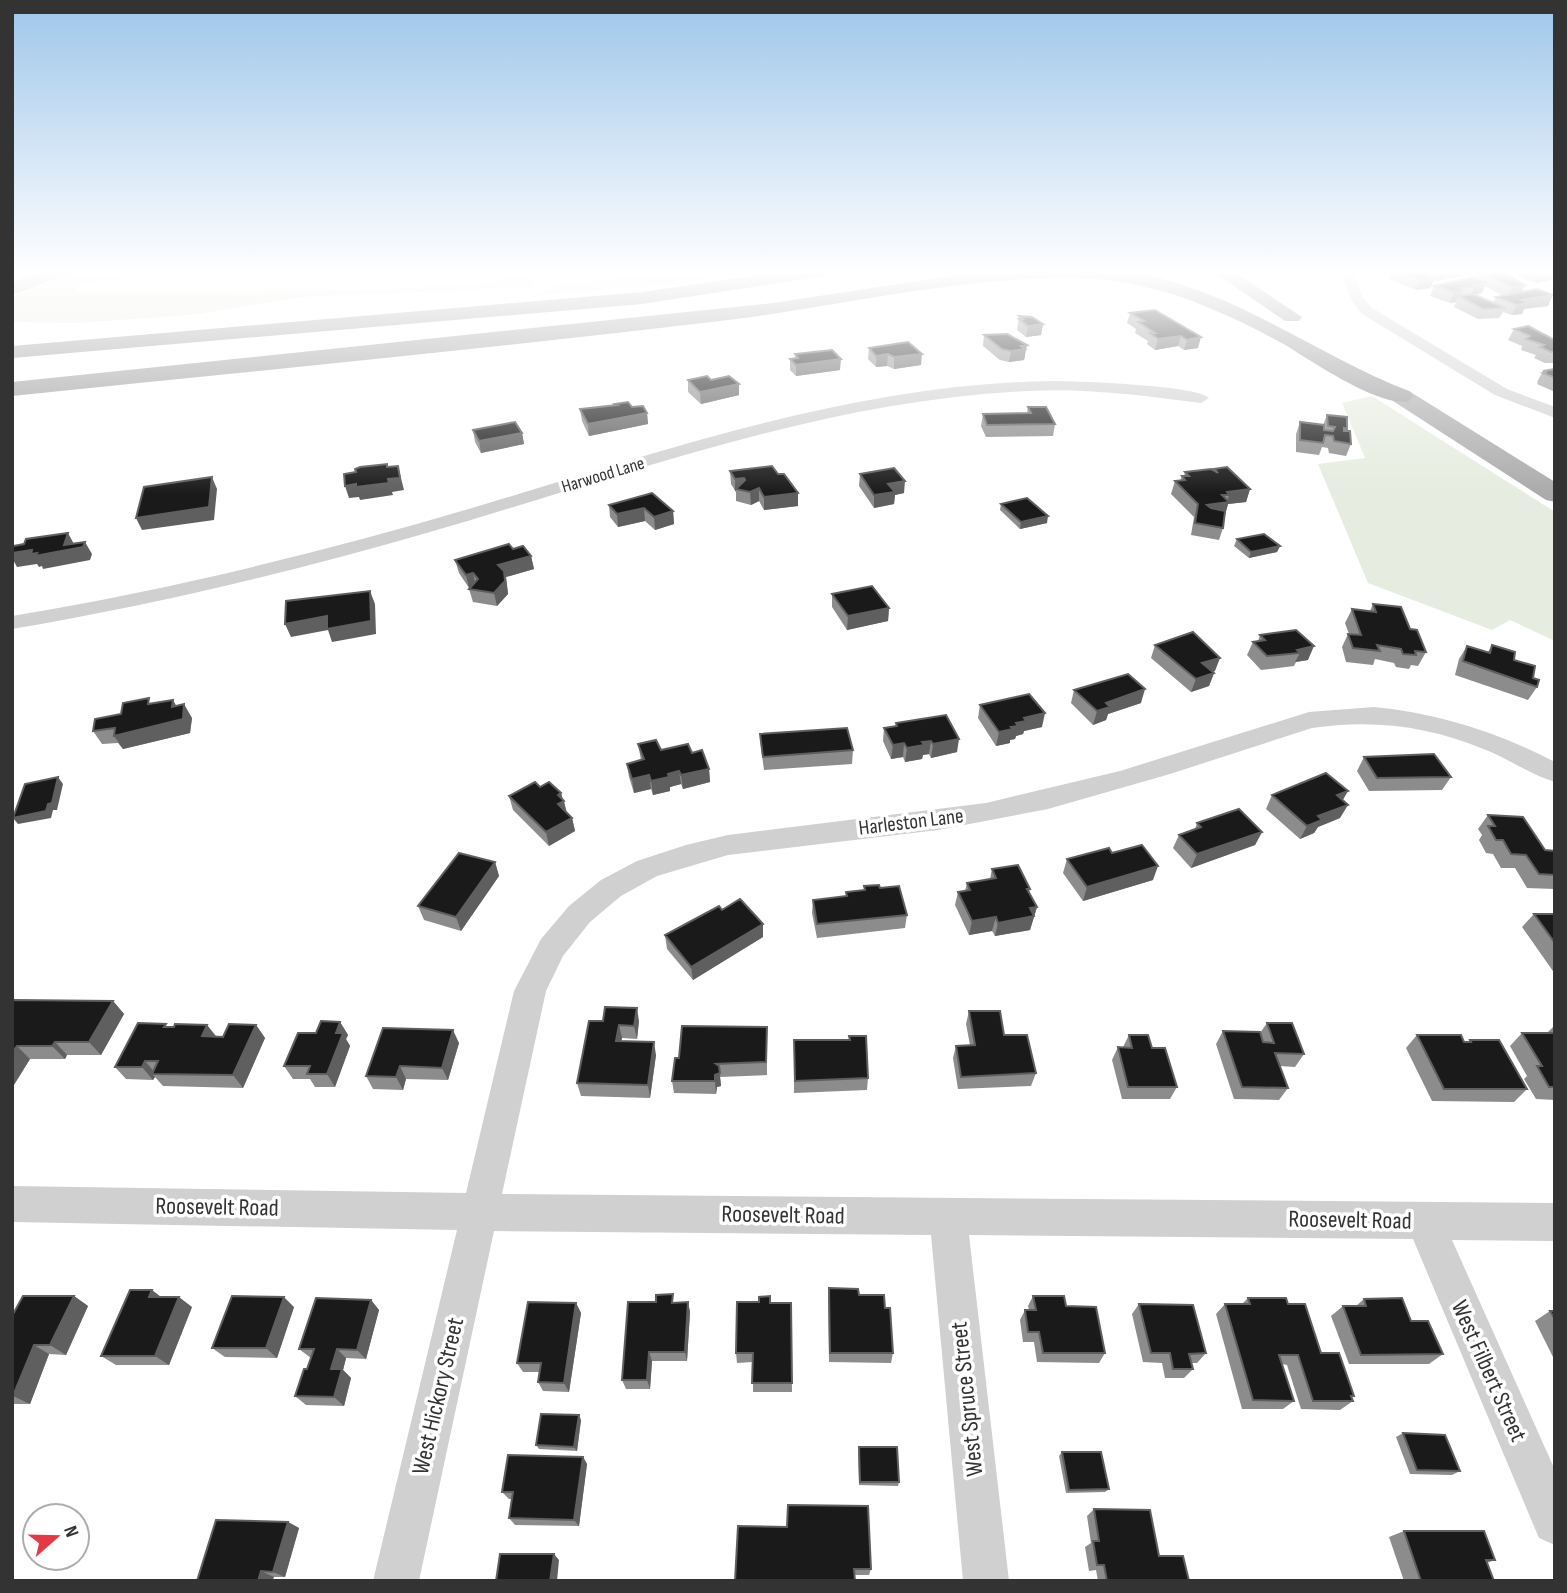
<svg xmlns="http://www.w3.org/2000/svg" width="1567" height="1593" font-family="'Sofia Sans Condensed',sans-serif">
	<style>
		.green { fill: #e6ecdf }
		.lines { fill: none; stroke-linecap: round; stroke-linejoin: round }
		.minor { fill: #d0d0d0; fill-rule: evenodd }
		.primary { fill: #ababab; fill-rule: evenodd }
		.motorway { fill: #9a9a9a; fill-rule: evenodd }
		.wall { fill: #8c8c8c; fill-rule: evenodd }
		.shaded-wall { fill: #5f5f5f }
		.building { fill: #1a1a1a; stroke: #5f5f5f; stroke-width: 2 }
		.labels { text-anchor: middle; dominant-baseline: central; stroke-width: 7; stroke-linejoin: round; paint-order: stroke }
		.far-street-label { font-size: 18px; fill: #333; stroke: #fff }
		.street-label { font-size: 21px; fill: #333; stroke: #fff }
		.near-street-label { font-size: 24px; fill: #333; stroke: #fff }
	</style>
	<rect width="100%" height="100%" fill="#fff"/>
	<path class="green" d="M77 271H118L127 276C113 287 91 276 75 287L78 289 76 292 391 290 394 287 474 286 497 281 523 271 533 275 534 287 304 297 189 315 76 323 12 322V297Z
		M648 271H766L685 283 536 295 557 284 616 279Z
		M1372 396 1555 512V641L1510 620 1492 630 1368 583 1318 464 1365 458 1342 403Z"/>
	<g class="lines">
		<path class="minor" d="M543 271H613L607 275H549Z
			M1340 271H1352L1364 299 1372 308 1507 389 1555 407V418L1495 395 1362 314 1351 300Z
			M1051 381C1076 381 1196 385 1209 398L1201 403C1145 396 1087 388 1030 391 822 400 627 475 430 532 292 572 153 605 12 629V616C168 590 320 553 472 508 661 452 852 384 1051 381Z
			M1374 707C1438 713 1497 732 1555 762V782C1531 775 1509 759 1486 750 1429 726 1373 719 1312 728L1170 774 1048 809 938 830 728 855 657 876 621 896 590 922 563 956 546 991 502 1194 1555 1203V1241L1452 1240 1555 1470V1545L1539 1538 1413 1239 969 1235 1009 1581H963L931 1235 494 1231 419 1581H373L457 1230 12 1222V1186L466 1193 514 991 541 939 569 906 601 880 637 861 686 845 728 835 986 803 1120 771 1309 712Z"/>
		<path class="primary" d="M44 271H69L66 275 12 295V282Z
			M1401 389 1409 391 1555 482V502L1546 500 1393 401 1389 396 1393 391Z"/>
		<path class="motorway" d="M787 271H832L823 276 642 304 12 358V346L642 292Z
			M984 271C1038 271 1097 264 1150 276 1245 297 1320 357 1409 391L1413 396 1409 401C1380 408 1313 362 1287 346 1262 332 1236 319 1209 308 1168 290 1123 279 1077 278 957 276 839 307 720 321 485 349 248 372 12 396V382L773 303Z
			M1212 271H1233L1302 317 1299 321H1285Z"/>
	</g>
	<path class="wall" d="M1380 271H1420L1423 272 1424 271H1507L1506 273H1501L1513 278 1522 292 1548 306 1524 309 1522 314 1512 315 1503 312 1499 318 1478 319 1454 307 1456 302 1450 303 1430 296 1434 286 1469 277 1471 274 1436 281 1434 280 1430 288 1416 290 1389 279 1390 276ZM1485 286 1503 296 1496 297 1493 303 1474 295 1482 293Z
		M1520 271H1555V279L1536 283 1517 277Z
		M1155 310 1198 348 1184 350 1178 346 1155 350 1147 344 1148 341 1135 333 1136 329 1127 323 1130 313Z
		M1019 316 1043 324 1041 335 1026 337 1017 330Z
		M1514 329 1555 340V363H1545L1534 358 1536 355 1521 350 1522 346 1508 340Z
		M984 335 1025 356 1024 360 1009 362 1000 360 983 346Z
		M869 348 921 365 894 369 887 366 876 367 868 359Z
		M795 354 840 370 796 376 790 370V359L795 358Z
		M1555 369V392L1537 384 1538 382H1537L1543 371Z
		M688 380H711L739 395 701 404 688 392Z
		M615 404 632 407 647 413 648 424 589 436 582 421 580 409 616 405Z
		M1028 407 1055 424 1053 436 986 437 981 426 983 414 1027 413Z
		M1327 415 1347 429V431L1351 444 1346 456 1329 453 1328 448 1322 447 1319 455 1296 452V434L1300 422 1323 425Z
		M473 430 522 433 524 444 481 453 475 442Z
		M1214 469 1250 489 1246 502 1228 504 1225 515 1223 528 1219 540 1191 535 1194 517 1171 494 1175 481H1180L1182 476H1184L1185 472 1213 470Z
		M730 471 778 474 798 493V506L764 510 759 501 751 505 736 501V492L731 484Z
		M860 474 904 493 895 495 894 504 874 508 859 486Z
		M1001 504 1047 523 1020 529 1000 510Z
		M609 505 673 511 674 524 655 530 645 521 618 527 610 517Z
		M1237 539 1280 546 1277 552 1249 558 1234 546Z
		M513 549 531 556 534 569 506 577 508 594 497 606 473 602 469 589 471 587 469 588 459 573 455 560Z
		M832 594 889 608 888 621 847 630 832 607Z
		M1373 604 1410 629 1426 652 1418 666 1411 665 1409 669 1396 667 1394 663 1375 659 1373 665 1346 662 1342 647 1348 634H1349L1345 623 1352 609 1370 611Z
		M1296 630 1308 660 1296 662 1294 666 1261 670 1247 655 1253 642 1258 641 1260 635Z
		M1155 645 1215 671 1213 672 1214 673 1209 686 1191 692 1151 658Z
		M1492 645 1514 660 1533 678 1537 687 1528 700 1455 675 1459 659 1467 646 1488 652Z
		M1074 690 1141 703 1108 714 1106 720 1093 725 1071 703Z
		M173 700 176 706 192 718 190 733 123 749 118 743 102 744 93 731 121 714 151 703Z
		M980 705 1042 727 1024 731 1023 734 1016 736 1015 739 1010 740V743L996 746 978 718Z
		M896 723 957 752 931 758 929 754 923 755 922 759 905 762 903 757 891 759 883 741 884 728 896 726Z
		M760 734 853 750 852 764 764 770 761 748Z
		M638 744 661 750 692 753 709 769 710 782 683 789 681 784 670 787V791L653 795 651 789 634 793 629 777 627 764 641 760Z
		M1364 757 1451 777 1442 790 1369 791 1357 771Z
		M540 787 561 793 567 813 572 818 575 831 549 846 513 810 509 796Z
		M1272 795 1343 800 1340 818 1318 827 1314 833 1300 839 1266 809Z
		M1488 815 1545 850 1555 851V889L1527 888 1515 868H1501L1493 854 1486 853 1479 840 1482 835 1478 829Z
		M1197 823 1262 832 1255 845 1191 868 1173 848 1179 835 1195 829Z
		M1112 853 1153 880 1083 901 1063 873 1067 859Z
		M495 862 499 876 461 931 424 920 418 906Z
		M992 869 1030 889 1029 893 1037 907 1030 930 995 936 992 931 969 935 955 905 958 892 965 891 967 883 990 879Z
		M864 886 880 888 907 915 905 928 817 938 812 913 813 900 846 896V892L864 890Z
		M722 910 763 924V937L693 980 667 949 665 935Z
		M1534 914H1555V974L1522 927Z
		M12 1000 113 1001 124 1014 101 1055H67L65 1059H30L12 1088Z
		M969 1011 1004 1035 1036 1073 1031 1086 958 1089 953 1058 956 1046 970 1045 966 1024Z
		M589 1021H639L637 1039 622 1038 621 1042 656 1055 650 1098 581 1096 577 1083Z
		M340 1022 348 1035 346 1039 350 1046 335 1087H315L310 1079H293L284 1066 316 1033Z
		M1267 1023 1304 1054 1295 1067 1280 1066 1288 1088 1279 1100 1234 1099 1216 1044 1223 1031 1260 1033Z
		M207 1025 216 1036 223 1037 256 1025 265 1038 243 1088 163 1086 155 1077 153 1080 126 1079 115 1067 169 1027Z
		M1555 1025V1100L1536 1099 1524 1079 1527 1076 1510 1046 1522 1033H1547Z
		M767 1027V1075L720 1077 721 1086 717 1087 716 1094 674 1093 672 1081 679 1058Z
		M1129 1035 1152 1048 1177 1087 1170 1099H1122L1112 1060 1118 1047H1123Z
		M1417 1035 1464 1042H1467L1470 1040 1527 1089 1514 1102 1432 1101 1406 1048Z
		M849 1036 868 1078 867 1090 794 1093V1040H849Z
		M459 1043 448 1080 406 1079 403 1090 373 1089 366 1076Z
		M829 1288 885 1308 893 1353 891 1363 829 1362 828 1299Z
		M74 1296 88 1306 66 1355 49 1354 30 1404H12V1316Z
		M1033 1296 1066 1306 1105 1353 1099 1363 1037 1362 1034 1342H1023L1020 1320 1025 1310H1029L1028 1306Z
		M1248 1298 1288 1304 1321 1353 1354 1396 1351 1398 1353 1401 1340 1410 1301 1409 1287 1365 1282 1364 1294 1401 1283 1409H1242L1216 1314 1225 1304H1242Z
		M1364 1299 1411 1321 1443 1354 1429 1364H1349L1331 1316 1343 1306H1356Z
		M371 1300 379 1310 366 1359 346 1358 343 1370 351 1378 344 1406 306 1405 295 1396 311 1358 299 1349Z
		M688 1302 690 1312 687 1361H652L650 1389H626L622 1380 675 1303Z
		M576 1303 581 1313 569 1392 543 1391 538 1382 539 1372H523L517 1363Z
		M770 1303H791L792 1392H753V1362L737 1363 736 1353Z
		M1139 1304 1206 1353 1197 1363H1191L1193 1369 1184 1378H1165L1162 1363 1143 1362 1132 1314Z
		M192 1307 169 1365H116L101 1356Z
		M294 1307 277 1358 225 1357 212 1348Z
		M1550 1311H1555V1361L1535 1321Z
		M581 1420 577 1451 539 1449 536 1445Z
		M1403 1433 1460 1471 1452 1475 1410 1474 1396 1437Z
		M859 1447 899 1482 898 1486 859 1485 858 1451Z
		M1062 1452 1109 1489 1105 1492 1066 1493 1059 1456Z
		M583 1457 587 1464 579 1526 515 1525 509 1518 512 1499H509L502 1492Z
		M1094 1509 1159 1556 1189 1581H1098L1096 1570 1089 1571 1085 1547 1091 1543 1087 1516Z
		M288 1522 299 1528 285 1577H274L272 1581H197Z
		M738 1526 871 1569 869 1575H854Z
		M1404 1531 1495 1560 1487 1563 1494 1581H1404L1389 1537Z"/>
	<path class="shaded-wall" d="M1440 271H1472L1471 274 1436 281Z
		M1555 271V279L1536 283 1541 273Z
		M1435 278 1430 288 1416 290 1421 280Z
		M1486 282 1482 293 1471 296 1474 287 1472 286Z
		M1525 285 1520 296 1507 298 1512 287Z
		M1463 291 1460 297 1458 296 1456 302 1450 303 1454 292Z
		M1553 295 1548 306 1524 309 1522 314 1512 315 1517 305 1522 300Z
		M1043 324 1041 335 1026 337 1028 326Z
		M1181 336 1178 346 1155 350 1158 339Z
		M1201 337 1198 348 1184 350 1187 340Z
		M1027 345 1024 360 1009 362 1011 351 1021 346Z
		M888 354 887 366 876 367V356Z
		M922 354 921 365 894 369V357Z
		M841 359 840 370 796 376V365Z
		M739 384V395L701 404 700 392Z
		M647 413 648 424 589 436 588 424Z
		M522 433 524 444 481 453 479 441Z
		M398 466 404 490 392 492 393 495 360 500 359 497 349 498 345 486 391 479Z
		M212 477 217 489 214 520 142 530 136 518Z
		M744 478V490L736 489 735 492V479Z
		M905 481 904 493 895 495 894 504 874 508V495L888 484Z
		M759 488V501L751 505 750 492Z
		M1250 489 1246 502 1228 504 1225 515 1203 517 1207 505 1227 503 1229 495 1227 492Z
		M798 493V506L764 510V497Z
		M644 508 645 521 618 527 617 514Z
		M673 511 674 524 655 530 654 517Z
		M1048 516 1047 523 1020 529 1021 522Z
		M68 533 75 546 85 542 92 554 90 560 43 569 42 566 39 567 37 564 17 567 12 558V553L64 545Z
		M1280 546 1277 552 1249 558 1251 552Z
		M531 556 534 569 506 577 508 594 497 606 494 593 498 565Z
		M473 573 476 586 469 588 466 575Z
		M370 591 375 604 376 634 332 642 328 630 291 637 285 624Z
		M889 608 888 621 847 630 848 616Z
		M1314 646 1308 660 1295 662 1300 653 1297 650Z
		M1220 658 1215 671 1197 677 1202 663Z
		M1214 673 1209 686 1191 692 1196 679Z
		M1145 689 1141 703 1108 714 1106 720 1093 725 1097 711 1106 703Z
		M173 700 180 713 184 704 192 718 190 733 123 749 114 736 172 707Z
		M1045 713 1042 727 1024 731 1023 734 1016 736 1015 739 1010 740V743L996 746 999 732 1011 727 1024 718Z
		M959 739 957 752 931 758 933 744Z
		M931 741 929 754 923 755 922 759 905 762 907 748 922 742Z
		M904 743 903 757 891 759 893 745Z
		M709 769 710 782 683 789 681 775Z
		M679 771 681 784 670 787V791L653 795 651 781 668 774Z
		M649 775 651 789 634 793 632 779Z
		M58 777 63 784 57 810H53L51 818 18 824 13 818 48 804Z
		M1348 791 1340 805 1337 795Z
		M561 793 563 801H564L567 814 558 804V795Z
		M1348 805 1340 818 1318 827 1314 833 1300 839 1307 826 1318 816Z
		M572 818 575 831 549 846 546 832Z
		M1262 832 1255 845 1191 868 1197 854Z
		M495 862 499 876 461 931 456 917Z
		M1158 866 1153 880 1083 901 1087 887Z
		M1037 907 1030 930 995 936 998 923 1030 908Z
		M996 917 992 931 969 935 972 921Z
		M763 924V937L693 980 691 967Z
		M113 1001 124 1014 101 1055 89 1042Z
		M637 1008 639 1021 637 1039 634 1026Z
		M340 1022 348 1035 346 1039 350 1046 335 1087 327 1074 336 1033Z
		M207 1025 217 1038 202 1036Z
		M256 1025 265 1038 243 1088 233 1075Z
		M619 1025 622 1038 619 1054 616 1041Z
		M453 1030 459 1043 448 1080 442 1068Z
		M55 1042 67 1055 65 1059 52 1046Z
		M654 1042 656 1055 650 1098 648 1085Z
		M17 1046 30 1059 12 1088V1053Z
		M145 1061 156 1074H152L155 1077 153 1080 142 1067Z
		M400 1066 406 1079 403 1090 396 1077Z
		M719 1066 721 1086 717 1087 716 1094 715 1081V1075Z
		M152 1290 165 1300 149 1297Z
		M74 1296 88 1306 66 1355 50 1345Z
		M179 1297 192 1307 169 1365 155 1356Z
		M284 1297 294 1307 277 1358 266 1348Z
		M371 1300 379 1310 366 1359 357 1350Z
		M688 1302 690 1312 687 1361 685 1352Z
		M576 1303 581 1313 569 1392 564 1383Z
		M34 1345 49 1354 30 1404 13 1396Z
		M337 1349 346 1358 343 1370 351 1378 344 1406 334 1397 331 1369Z
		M649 1352 652 1361 650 1389 647 1380Z
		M579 1415 581 1420 577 1451 574 1447Z
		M583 1457 587 1464 579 1526 574 1520Z
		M288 1522 299 1528 285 1577 273 1572Z
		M554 1554 559 1560 557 1581H550Z
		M261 1571 274 1577 272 1581H258Z"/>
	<path class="building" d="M1396 271H1420L1435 278 1421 280Z
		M1478 271H1502L1498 272 1513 277H1511L1525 285 1512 287Z
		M1534 271H1552L1541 273Z
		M1473 277 1486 282 1472 286 1474 287 1460 288 1463 291 1454 292 1434 286Z
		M1537 289 1553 295 1522 300 1527 303 1517 305 1496 297Z
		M1473 294 1505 308 1483 309 1458 296Z
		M1155 310 1201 337 1187 340 1181 336 1158 339 1150 333H1155L1138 322 1144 321 1130 313Z
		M1019 316 1032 317 1043 324 1028 326 1019 319H1023Z
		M1528 326 1555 340V352H1551L1540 347 1544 345 1526 339 1530 336 1514 329Z
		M1007 334 1027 345 1021 346 1025 349 1011 351 1002 349 984 335Z
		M908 342 922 354 894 357 888 354 876 356 869 348Z
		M832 350 841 359 796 365 790 359 798 358 795 354Z
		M1554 369H1555V378L1543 373 1547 372 1543 371Z
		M707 376 711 380 729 376 739 384 700 392 688 380Z
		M628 402 632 407 643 406 647 413 588 424 580 409 617 405 615 404Z
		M1028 407H1046L1055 424 987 425 983 414 1031 413Z
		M1327 415 1347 417V429L1344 428V431H1350L1351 444 1334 441 1333 436 1325 435 1323 443 1300 440V422L1324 425V430L1333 431 1335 427 1328 426Z
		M515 422 522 433 479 441 473 430Z
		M387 464V467L398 466 400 478 388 479 389 483 356 487V484L345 486 344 474 356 472 355 469 360 467Z
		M772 466 778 474H784L798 493 764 497 759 488 750 492 736 489 745 480 744 478 735 479 730 471Z
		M1227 467 1250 489 1227 492 1229 495H1222L1229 502 1207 505 1211 508 1225 511 1223 528 1195 523 1198 504 1175 481 1185 480 1182 476H1189L1185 472 1211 469 1218 473 1214 469Z
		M894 468 905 481 888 484 895 492 874 495 860 474Z
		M212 477 209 507 136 518 144 487Z
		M652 493 673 511 654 517 644 508 617 514 609 505Z
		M1027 498 1048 516 1021 522 1001 504Z
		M68 533 64 545 85 542 83 547 35 556 37 553 31 554 32 550 12 553 13 546 24 544 26 539Z
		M1264 534 1280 546 1251 552 1237 539Z
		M509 544 513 549 523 546 531 556 498 565 504 571 505 581 494 593 469 589 478 579 473 573 466 575 455 560Z
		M872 586 889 608 848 616 832 594Z
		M370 591 371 621 327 629V616L285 624 286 601Z
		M1373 604 1401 607 1410 629 1417 630 1426 652 1415 651 1416 655 1403 654 1401 649 1377 645 1380 651 1353 648 1348 634 1361 635 1352 609 1376 612Z
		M1296 630 1314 646 1297 650 1300 653 1267 656 1253 642 1265 640 1260 635Z
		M1193 632 1220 658 1202 663 1214 673 1196 679 1155 645Z
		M1492 645 1515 652 1514 660 1535 666 1533 678 1539 680 1537 687 1463 661 1467 646 1490 653Z
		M1128 674 1145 689 1106 703 1110 707 1097 711 1074 690Z
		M1029 694 1045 713 1024 718 1026 721 1016 723 1018 726 1011 727 1013 729 999 732 980 705Z
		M149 698 148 704 173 700 172 707 184 704 183 719 114 736 115 728 93 731 95 719 121 714 123 703Z
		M946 715 959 739 933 744 931 741 922 742 924 745 907 748 904 743 893 745 884 728 897 726 896 723Z
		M847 728 853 750 763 757 760 734Z
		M656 740 661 750 688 744 692 753 702 750 709 769 681 775 679 771 668 774 669 777 651 781 649 775 632 779 627 764 644 759 638 744Z
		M1434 754 1451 777 1377 778 1364 757Z
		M1326 773 1348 791 1337 795 1348 805 1318 816 1322 820 1307 826 1272 795Z
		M58 777 52 803 48 804 46 811 13 818 25 784Z
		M535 782 540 787 549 782 561 793 558 795 564 801 558 804 572 818 546 832 509 796Z
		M1239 809 1262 832 1197 854 1179 835 1201 827 1197 823Z
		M1488 815 1523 817 1545 850 1555 851V875L1539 874 1526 855 1511 854 1503 840H1496L1488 826H1495Z
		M1142 845 1158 866 1087 887 1067 859 1109 848 1112 853Z
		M459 853 495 862 456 917 418 906Z
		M1018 865 1030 889H1027L1037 907 1030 908 1034 916 998 923 996 917 972 921 958 892 970 890 967 883 996 878 992 869Z
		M879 885 880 888 899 886 907 915 817 924 813 900 847 896 846 892 865 890 864 886Z
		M740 899 763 924 691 967 665 935 719 906 722 910Z
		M1534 914H1555V943Z
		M12 1000 113 1001 89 1042H55L52 1046H17L12 1053Z
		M605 1007 637 1008 634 1026 619 1025 616 1041 654 1042 648 1085 577 1083 589 1021H603Z
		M969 1011H1000L1004 1035H1027L1036 1073 961 1077 956 1046 975 1045Z
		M321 1021 340 1022 336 1033H343L327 1074H307L310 1066H284L298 1033H316Z
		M138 1023 166 1024 164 1027H174L175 1024 207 1025 202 1036 223 1037 229 1024 256 1025 233 1075 152 1074 158 1061H145L142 1067H115Z
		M1267 1023H1292L1304 1054 1275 1053 1288 1088 1242 1087 1223 1031 1260 1032 1263 1042 1274 1043Z
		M682 1026 767 1027 766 1062 716 1064 719 1066 720 1073 715 1075V1081H672L675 1058H679Z
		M383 1028 453 1030 442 1068 400 1066 396 1077 366 1076Z
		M1522 1033H1555V1087H1549L1537 1066H1542Z
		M1129 1035H1148L1152 1048H1165L1177 1087H1128L1118 1047 1132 1048Z
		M1417 1035H1461L1464 1042H1471L1470 1040H1499L1527 1089H1444Z
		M849 1036H866L868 1078 795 1081 794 1040H850Z
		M829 1288 858 1289 859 1295H884L885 1308H890L893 1353H830Z
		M130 1290H152L149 1297H179L155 1356H101Z
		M673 1294 672 1303 688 1302 685 1352H649L647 1380H622L628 1302H656V1295Z
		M23 1296H74L50 1345H34L13 1396H12V1316Z
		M232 1296 284 1297 266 1348H212Z
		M770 1296V1303H791L792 1383H752L753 1353H736L737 1302H759V1297Z
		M1033 1296H1064L1066 1306 1096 1307 1105 1353H1043L1039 1332H1028L1025 1310H1036Z
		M316 1298 371 1300 357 1350 337 1349 331 1369H342L334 1397 295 1396 304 1369H307L314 1349H299Z
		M1248 1298H1286L1288 1304H1305L1321 1353H1339L1354 1396H1351L1353 1401H1313L1298 1355H1279L1294 1401 1253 1400 1225 1304H1250Z
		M1402 1298 1411 1321H1428L1443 1354 1361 1355 1343 1306H1366L1364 1299Z
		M528 1302 576 1303 564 1383 538 1382 541 1363H517Z
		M1139 1304 1193 1305 1206 1353 1189 1354 1193 1369H1173L1170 1353H1151Z
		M1550 1311H1555V1319Z
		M541 1414 579 1415 574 1447 536 1445Z
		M1403 1433 1445 1435 1460 1471 1417 1470Z
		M859 1447H897L899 1482H860Z
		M1062 1452H1101L1109 1489 1069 1490Z
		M508 1455 583 1457 574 1520 509 1518 513 1492H502Z
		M788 1505 868 1506 871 1569H854L855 1581H735L738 1526 787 1527Z
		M1094 1509 1150 1510 1159 1556H1183L1189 1581H1107L1104 1565H1097L1093 1541H1099Z
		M216 1520 288 1522 273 1572 261 1571 258 1581H197Z
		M1404 1531H1484L1495 1560H1486L1494 1581H1421Z
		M500 1554H554L550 1581H496Z"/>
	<linearGradient id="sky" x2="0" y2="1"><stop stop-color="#9ec6ea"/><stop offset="0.55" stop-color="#fff"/><stop offset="1" stop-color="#fff" stop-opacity="0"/></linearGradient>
	<rect width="1567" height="494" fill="url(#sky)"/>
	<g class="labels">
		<g class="far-street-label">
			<text transform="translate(603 475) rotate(-17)">Harwood Lane</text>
		</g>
		<g class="street-label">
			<text transform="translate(911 822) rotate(-7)">Harleston Lane</text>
		</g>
		<g class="near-street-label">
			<text transform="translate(217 1207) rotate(1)">Roosevelt Road</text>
			<text transform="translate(783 1215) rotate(1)">Roosevelt Road</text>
			<text transform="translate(1350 1220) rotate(1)">Roosevelt Road</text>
			<text transform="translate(1489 1371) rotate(66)">West Filbert Street</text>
			<text transform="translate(438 1396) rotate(-77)">West Hickory Street</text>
			<text transform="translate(967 1399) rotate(-96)">West Spruce Street</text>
		</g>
	</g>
	<rect width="1567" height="1593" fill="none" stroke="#333333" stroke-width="28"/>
	<g transform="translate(56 1537) rotate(70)"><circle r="33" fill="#ffffff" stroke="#adadad" stroke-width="2"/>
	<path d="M0-5L12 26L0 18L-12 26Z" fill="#e63946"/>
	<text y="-10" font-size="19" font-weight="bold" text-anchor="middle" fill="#333333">N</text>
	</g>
</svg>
